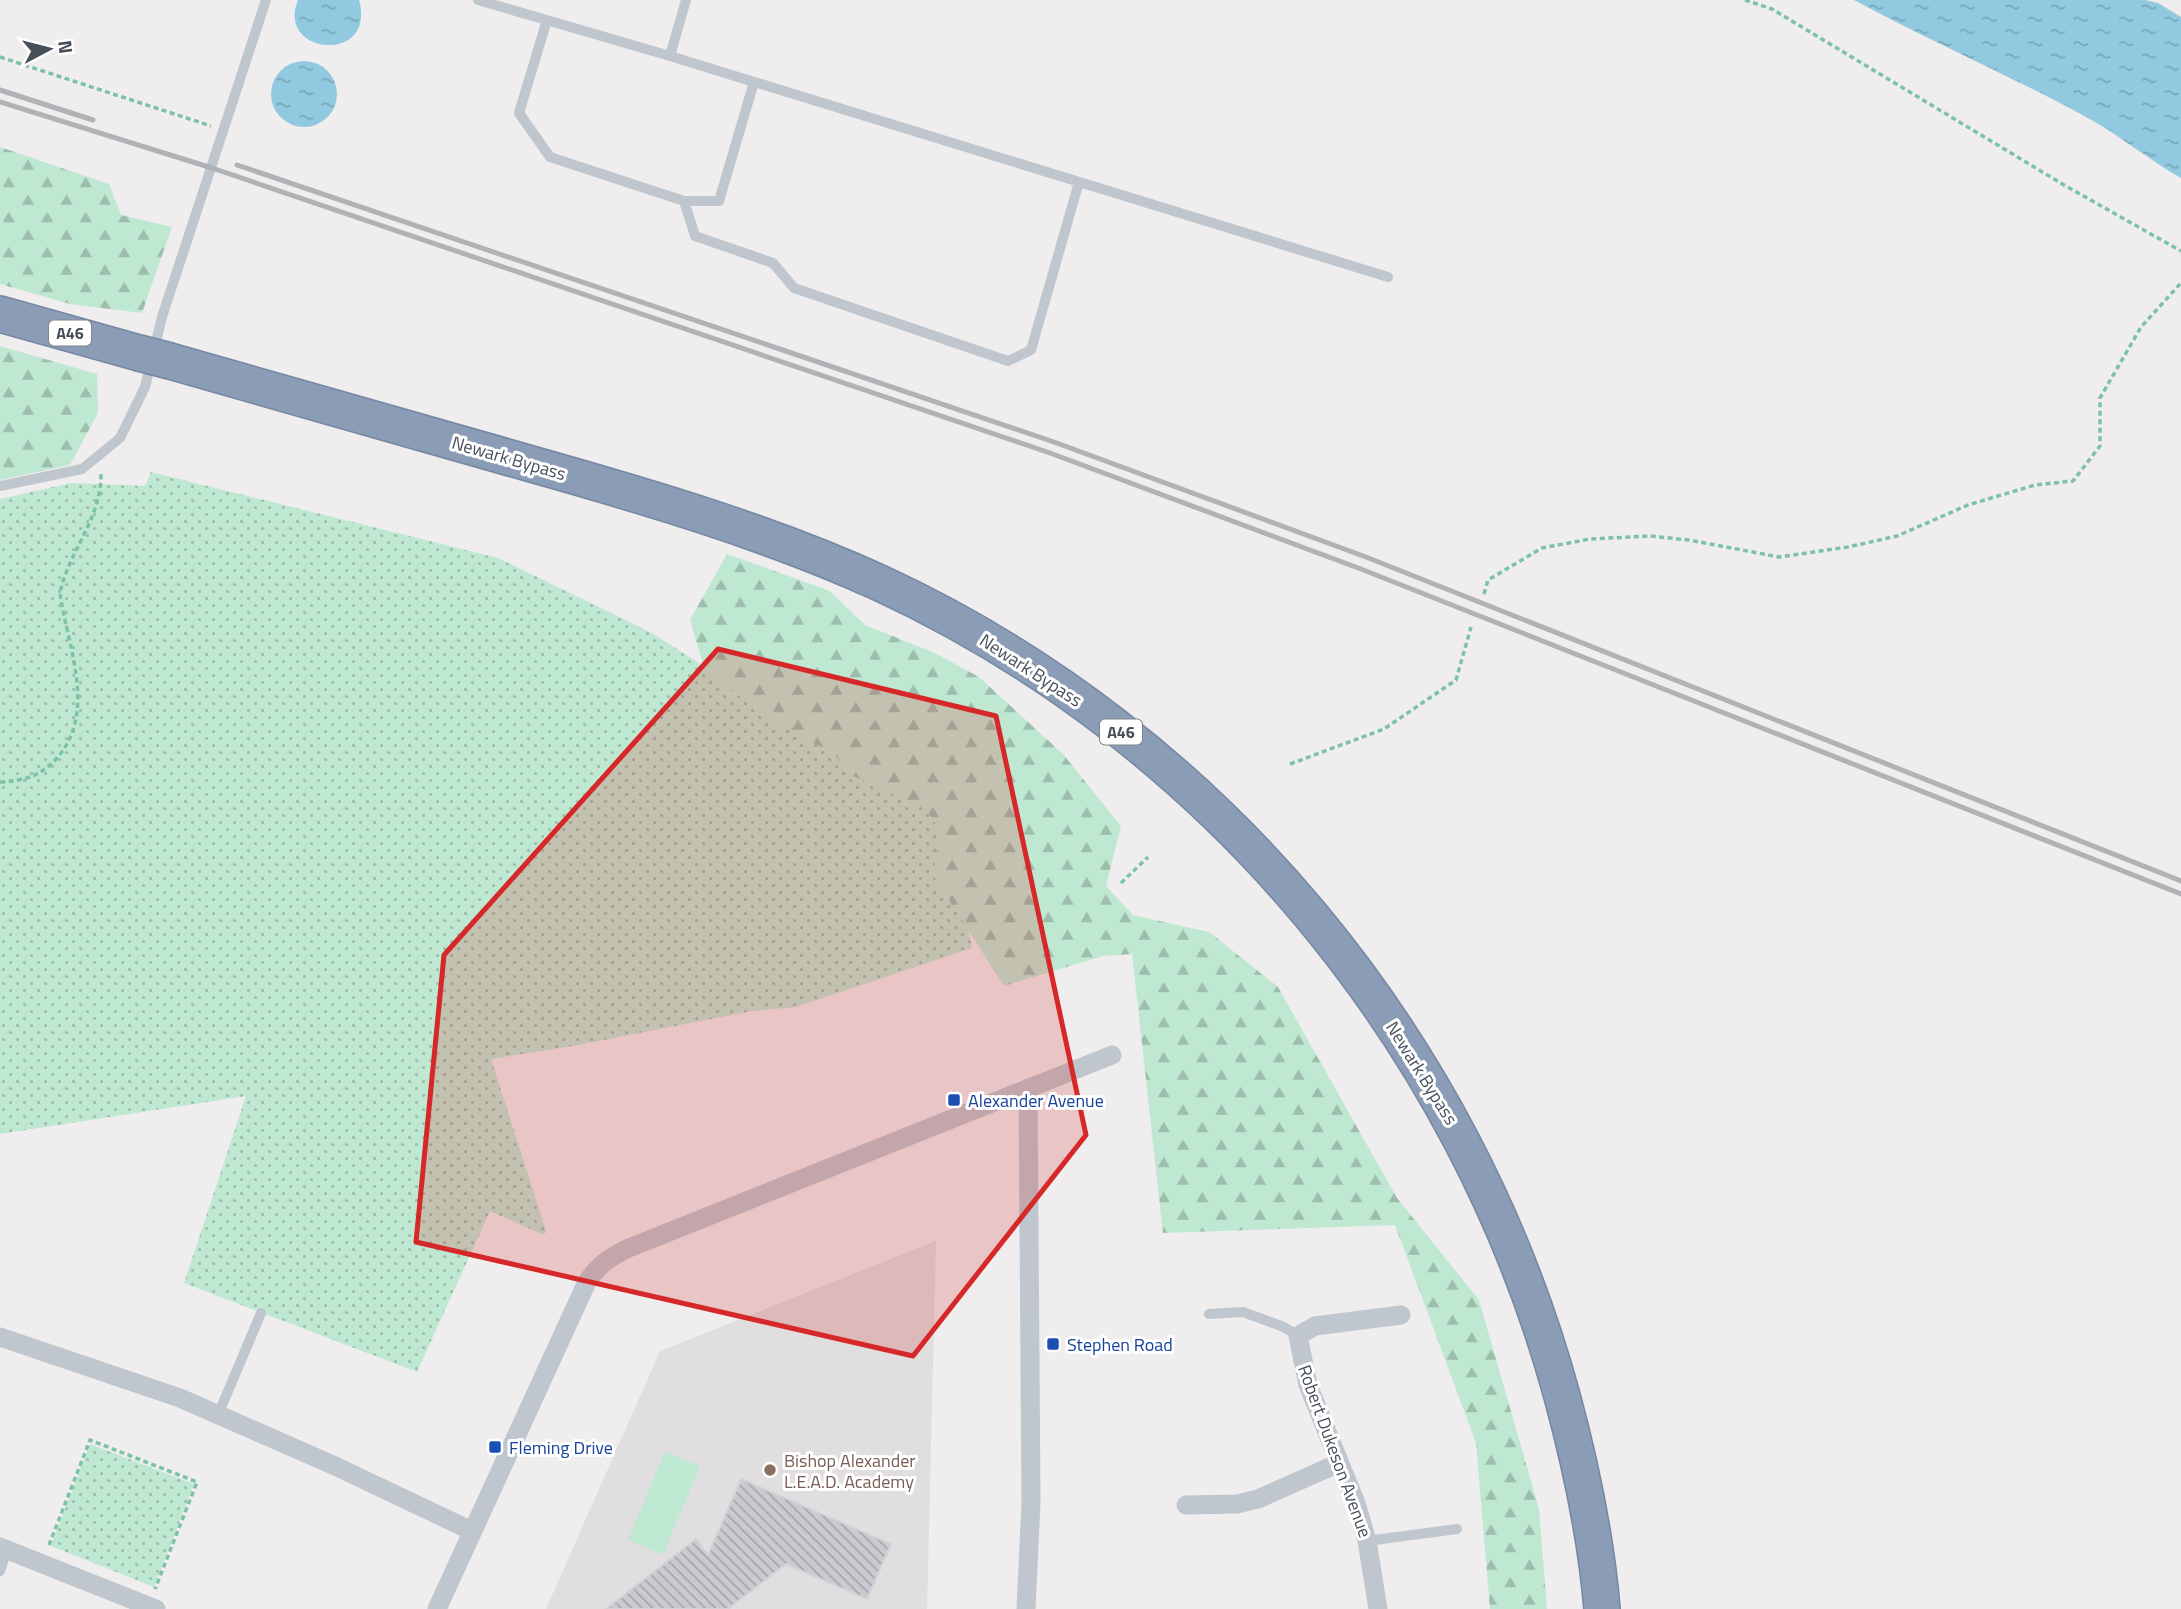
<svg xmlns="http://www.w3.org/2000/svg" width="2181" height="1609" font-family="'Titillium Web',sans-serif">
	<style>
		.education { fill: #e0dede }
		.grass { fill: url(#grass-dots) }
		.forest { fill: url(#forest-firs) }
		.park { fill: #bfe8d2 }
		.water { fill: url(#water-ripples) }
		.building { fill: url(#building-back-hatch); stroke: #d1d3d7; stroke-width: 2 }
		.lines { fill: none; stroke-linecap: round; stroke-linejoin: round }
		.highway-casing { stroke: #7587a2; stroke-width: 38 }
		.path { stroke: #7cc2a5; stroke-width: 3.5; stroke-dasharray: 5 3.5; stroke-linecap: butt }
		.lane { stroke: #bfc6cd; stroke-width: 10 }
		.street { stroke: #bfc6cd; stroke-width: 19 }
		.highway { stroke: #8a9cb6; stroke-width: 35 }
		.rail { stroke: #b0b2b6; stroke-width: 5 }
		.highway-bridge-casing { stroke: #7587a2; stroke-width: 38; stroke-linecap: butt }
		.highway-bridge { stroke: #8a9cb6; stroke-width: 35 }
		.marked { fill: #d62828; fill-opacity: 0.2; stroke: #d62828; stroke-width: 5; stroke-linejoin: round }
		.transit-dot { fill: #1a4fb4; stroke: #fff; stroke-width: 2.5 }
		.education-dot { fill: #8d6e63; stroke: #fff; stroke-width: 2.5 }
		.labels { text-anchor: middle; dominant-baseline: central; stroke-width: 6; stroke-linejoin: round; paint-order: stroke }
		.shield { fill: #fff; stroke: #7e848a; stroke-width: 2 }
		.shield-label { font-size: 16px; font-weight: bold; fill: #474f58 }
		.street-label { font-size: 18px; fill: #474f58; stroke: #fff }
		.transit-label { font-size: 18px; fill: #164399; stroke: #fff; text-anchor: start }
		.education-label { font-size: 18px; fill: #785e54; stroke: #fff; text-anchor: start }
	</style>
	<defs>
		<pattern id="grass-dots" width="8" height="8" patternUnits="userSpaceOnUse" patternTransform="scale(1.75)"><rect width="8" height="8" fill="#bfe8d2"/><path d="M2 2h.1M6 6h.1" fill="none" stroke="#9dbead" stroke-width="1.8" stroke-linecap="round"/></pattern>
		<pattern id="forest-firs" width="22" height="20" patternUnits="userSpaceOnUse" patternTransform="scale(1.75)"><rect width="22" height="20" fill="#bfe8d2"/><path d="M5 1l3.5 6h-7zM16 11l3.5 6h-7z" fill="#9dbead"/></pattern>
		<pattern id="water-ripples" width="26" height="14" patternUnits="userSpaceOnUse" patternTransform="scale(1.75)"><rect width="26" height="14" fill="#91cae0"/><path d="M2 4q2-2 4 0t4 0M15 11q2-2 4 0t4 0" fill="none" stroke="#78a6b8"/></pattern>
		<pattern id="building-back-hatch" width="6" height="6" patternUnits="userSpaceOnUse" patternTransform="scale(1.75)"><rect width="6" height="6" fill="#cacbd1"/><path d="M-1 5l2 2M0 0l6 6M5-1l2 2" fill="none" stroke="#a6a7ac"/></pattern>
	</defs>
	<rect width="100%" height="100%" fill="#efeded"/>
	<path class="education" d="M936 1241 927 1609H546L660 1351Z"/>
	<path class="grass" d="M151 472 498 558 650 632 947 819 972 948 796 1007 752 1011 573 1046 491 1059 546 1231 544 1235 490 1211 417 1372 184 1283 246 1096 0 1134V499L71 483 145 486Z
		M90 1444 194 1484 154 1587 51 1546Z"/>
	<path class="forest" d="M0 147 109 184 121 215 172 227 142 313 70 304 0 284Z
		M0 346 97 374 98 413 70 465 0 480Z
		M727 554 830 591 865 625 935 653 979 677 1063 754 1121 826 1106 886 1133 915 1209 932 1278 987 1397 1198 1479 1300 1539 1509 1547 1609H1490L1476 1443 1395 1225 1163 1233 1132 954 1103 956 1004 986 933 875 940 831 926 809 853 776 833 753 781 726 705 671 690 620Z"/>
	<path class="park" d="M665 1451 700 1466 663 1555 628 1540Z"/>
	<path class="water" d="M298 0H359C377 65 275 55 298 0Z
		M1854 0H2145L2158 3 2181 17V178C2151 161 2124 139 2095 122 2016 78 1933 43 1854 0Z
		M271 94a33 33 0 1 1 66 0a33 33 0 1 1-66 0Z"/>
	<path class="building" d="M741 1479 891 1544 867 1599 786 1564 728 1609H606L696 1539 708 1555Z"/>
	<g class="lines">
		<defs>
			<path id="highway" d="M0 314 139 353
				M170 361C289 395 408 429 528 463 645 496 768 532 880 583 1215 738 1465 1041 1562 1396 1581 1466 1596 1537 1602 1609"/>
		</defs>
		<use href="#highway" class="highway-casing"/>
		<path class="path" d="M1745 0 1772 9 2064 185 2181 251
			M0 57 211 126
			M1484 594 1488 580 1542 548 1590 539 1650 536 1689 540 1779 557 1848 547 1897 536 1968 505 2035 485 2073 481 2100 446V398L2141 327 2181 283
			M1290 764 1384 729 1456 680 1471 627
			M0 782C24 781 41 776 57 758 98 711 67 646 60 593 69 550 102 519 101 472
			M1121 883 1148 857
			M49 1545 90 1440 197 1482 155 1589"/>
		<path class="lane" d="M478 0 670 56 1388 277
			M547 20 519 113 550 157 684 201 695 236 773 263 794 288 1008 361 1031 350 1079 182
			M670 56 686 0
			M684 201H719L754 82
			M0 486 82 469 120 438 145 387 162 317 266 0
			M1209 1314 1243 1312 1284 1327 1298 1336
			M218 1415 261 1313
			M1367 1541 1457 1529
			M0 1571 7 1550"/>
		<path class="street" d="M0 1337 180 1398 335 1466 472 1531
			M1186 1505 1237 1504 1258 1499 1339 1463
			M0 1547 156 1609
			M437 1609 587 1282C598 1265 610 1257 629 1248L1112 1055
			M1026 1609 1031 1502 1028 1088
			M1378 1609 1367 1541 1356 1503 1308 1385 1298 1336 1315 1326 1401 1315"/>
		<use href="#highway" class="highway"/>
		<path class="rail" d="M0 90 93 120
			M0 102 212 168 1050 453 1361 569 2181 894
			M237 165 1054 442 1366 557 2181 881"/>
		<defs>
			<path id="highway-bridge" d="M139 353 170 361"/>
		</defs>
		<use href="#highway-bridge" class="highway-bridge-casing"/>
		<use href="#highway-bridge" class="highway-bridge"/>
	</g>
	<path class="marked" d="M718 649 996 716 1086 1135 913 1356 416 1242 444 955Z"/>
	<g class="transit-dot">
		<rect x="947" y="1093" width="14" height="14" rx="3.5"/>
		<rect x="1046" y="1337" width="14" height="14" rx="3.5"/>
		<rect x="488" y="1440" width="14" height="14" rx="3.5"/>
	</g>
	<circle class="education-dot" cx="770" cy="1470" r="7"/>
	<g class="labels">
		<g class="shield">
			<rect x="49" y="320.5" width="42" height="25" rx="5"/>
			<rect x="1100" y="719.5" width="42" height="25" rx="5"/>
		</g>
		<g class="shield-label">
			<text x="70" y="333">A46</text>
			<text x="1121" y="732">A46</text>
		</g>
		<g class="street-label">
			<text transform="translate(509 458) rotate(16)">Newark Bypass</text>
			<text transform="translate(1031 670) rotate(33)">Newark Bypass</text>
			<text transform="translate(1422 1073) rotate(58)">Newark Bypass</text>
			<text transform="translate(1335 1451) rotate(70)">Robert Dukeson Avenue</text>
		</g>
		<g class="transit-label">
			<text x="968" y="1100">Alexander Avenue</text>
			<text x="1067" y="1344">Stephen Road</text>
			<text x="509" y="1447">Fleming Drive</text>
		</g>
		<g class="education-label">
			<text x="784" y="1460">Bishop Alexander<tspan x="784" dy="21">L.E.A.D. Academy</tspan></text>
		</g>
	</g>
	<g transform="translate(49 49) rotate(83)" stroke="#ffffff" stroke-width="5" paint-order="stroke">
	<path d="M0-5L12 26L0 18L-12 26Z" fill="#474f58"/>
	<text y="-10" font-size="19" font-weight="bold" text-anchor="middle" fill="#474f58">N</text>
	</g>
</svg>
